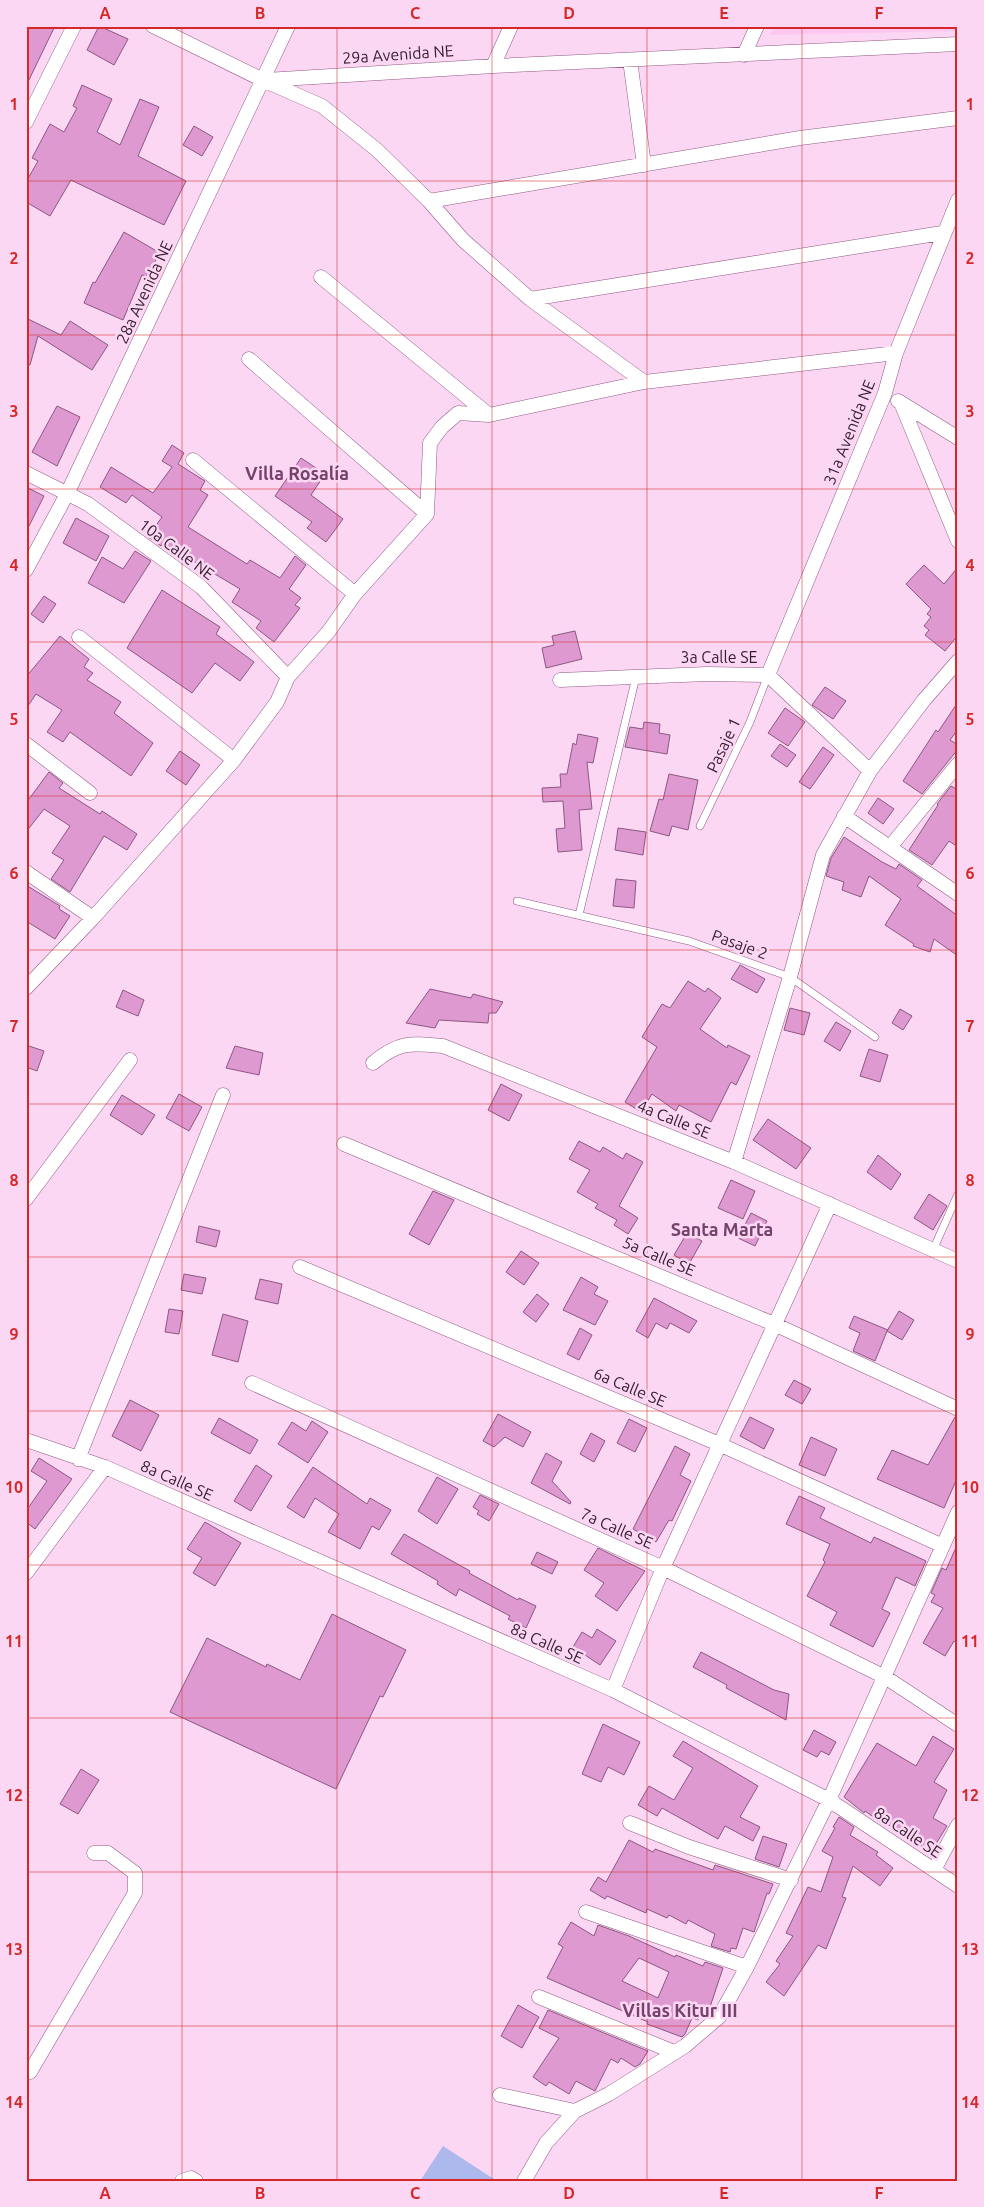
<svg xmlns="http://www.w3.org/2000/svg" width="984" height="2207" font-family="Ubuntu,sans-serif">
	<style>
		.built { fill: #fdc7f1 }
		.green { fill: #adb9ed }
		.building { fill: #de99d0; stroke: #8c5781; fill-rule: evenodd }
		.lines { fill: none; stroke-linecap: round; stroke-linejoin: round }
		.service-casing { stroke: #8f5a84; stroke-width: 8 }
		.minor-casing { stroke: #8f5a84; stroke-width: 15 }
		.service { stroke: #fff; stroke-width: 7 }
		.minor { stroke: #fff; stroke-width: 14 }
		.grid { fill: none; stroke: #d62828; stroke-width: 1; stroke-opacity: 0.55 }
		.labels { text-anchor: middle; dominant-baseline: central; stroke-width: 5; stroke-linejoin: round; paint-order: stroke }
		.street-label { font-size: 16px; fill: #331d2f; stroke: #fcd7f3 }
		.neighbourhood-label { font-size: 18px; font-weight: bold; fill: #74426b; stroke: #fcd7f3 }
		.neatline { fill: none; stroke: #d62828; stroke-width: 2 }
		.grid-label { font-size: 16px; text-anchor: middle; font-weight: bold; fill: #d62828 }
	</style>
	<rect width="100%" height="100%" fill="#fcd7f3"/>
	<path class="built" d="M774 26H958V31L770 35Z"/>
	<path class="green" d="M443 2146 497 2181H420Z"/>
	<path class="building" d="M26 26H55L26 86Z
		M99 26 128 39 114 65 87 50Z
		M82 85 112 99 97 132 120 145 140 99 159 107 138 156 186 181 164 225 71 180 50 216 26 202V182L38 161 32 158 50 124 64 132 77 108 73 106Z
		M194 126 213 137 202 156 183 145Z
		M124 232 160 253 146 277 142 275 123 320 84 303 93 282 95 283Z
		M26 318 61 335 70 321 108 345 92 370 38 336 30 365 26 364Z
		M57 406 80 417 57 466 32 452Z
		M172 445 184 453 178 464 205 481 200 490 208 495 188 527 247 564 250 560 280 578 295 556 306 565 289 589 301 598 295 605 300 608 274 642 256 628 261 621 232 602 240 589 163 543 161 546 148 537 162 517 132 495 126 503 100 487 111 467 153 493 172 467 162 461Z
		M301 458 325 474 311 495 343 519 326 542 307 528 312 522 275 496Z
		M26 487 44 496 26 532Z
		M76 518 109 536 96 561 63 543Z
		M135 551 151 561 124 603 88 583 102 557 123 569Z
		M924 565 944 584 958 567V635L945 651 925 635 929 630 924 626 931 617 927 614 931 609 906 584Z
		M162 590 220 627 216 634 254 662 240 681 215 663 192 693 127 648Z
		M44 596 56 604 43 623 31 614Z
		M575 631 582 659 546 668 542 648 554 645 552 636Z
		M60 636 89 659 84 667 93 673 87 680 121 702 114 713 153 743 131 776 70 732 63 742 47 732 62 710 36 694 26 709V677Z
		M825 687 846 701 833 719 812 705Z
		M958 702V729L950 740 958 745V749L922 794 903 781 936 730 938 732Z
		M785 708 805 722 788 746 768 733Z
		M644 722 660 724 659 733 670 735 667 754 625 747 630 727 643 729Z
		M578 734 598 738 593 763 587 762 592 809 579 810 582 850 558 852 556 829 565 828 563 801 543 802 542 788 561 787 560 774H567L573 743 576 745Z
		M780 744 796 755 787 767 771 756Z
		M823 747 834 755 810 789 799 782Z
		M180 751 200 765 186 785 166 771Z
		M49 772 63 783 59 788 100 814 102 811 137 834 127 850 104 836 70 892 51 879 64 860 52 853 70 826 44 809 26 832V803Z
		M669 774 698 780 688 830 672 826 669 836 650 831 659 799 663 800Z
		M951 786 958 790V847L949 841 932 865 909 850 938 805 937 804Z
		M878 798 894 809 883 824 868 813Z
		M618 828 646 832 643 855 615 850Z
		M844 837 882 862 896 869 899 864 922 880 917 886 958 916V956L934 939 930 952 913 946 914 944 885 925 901 899 869 876 861 897 842 890 844 882 826 876 831 858Z
		M616 879 636 881 634 908 613 906Z
		M26 885 60 906 59 909 70 916 55 939 26 921Z
		M740 965 765 979 757 993 731 979Z
		M688 981 705 992 708 988 721 998 700 1029 727 1048 728 1045 750 1056 736 1085 731 1082 711 1122 679 1105 676 1111 652 1094 641 1112 625 1102 657 1047 642 1037 662 1004 670 1008Z
		M430 989 471 998 473 994 503 1002 496 1013H489L488 1023 439 1020 435 1028 406 1023Z
		M123 990 144 1000 138 1016 116 1007Z
		M790 1008 810 1013 804 1035 784 1030Z
		M900 1009 912 1016 903 1030 892 1023Z
		M836 1022 851 1031 840 1051 824 1041Z
		M26 1045 44 1051 37 1071 26 1067Z
		M235 1046 263 1053 259 1075 226 1068Z
		M869 1049 888 1055 880 1082 860 1076Z
		M501 1084 522 1095 509 1121 488 1110Z
		M179 1094 202 1107 189 1131 166 1118Z
		M122 1095 155 1115 142 1135 110 1115Z
		M768 1119 811 1148 796 1169 753 1140Z
		M579 1141 600 1152 603 1147 623 1159 626 1153 643 1162 619 1206 638 1218 628 1234 614 1225 617 1220 595 1208 598 1204 577 1192 590 1170 569 1159Z
		M878 1155 901 1174 891 1190 867 1172Z
		M731 1180 755 1191 743 1219 718 1208Z
		M433 1191 454 1200 429 1245 409 1234Z
		M929 1194 947 1206 933 1230 914 1218Z
		M751 1213 767 1221 755 1246 738 1238Z
		M199 1226 220 1231 216 1247 196 1242Z
		M687 1233 702 1241 689 1264 674 1255Z
		M521 1251 539 1263 524 1285 506 1272Z
		M184 1274 206 1278 202 1294 181 1290Z
		M581 1277 598 1287 594 1294 608 1301 595 1325 563 1310Z
		M260 1279 282 1284 278 1304 255 1299Z
		M537 1294 549 1304 536 1322 523 1312Z
		M654 1298 697 1321 689 1333 670 1323 667 1329 656 1323 648 1338 636 1331Z
		M169 1309 183 1311 179 1334 165 1332Z
		M899 1311 914 1320 902 1340 887 1331 875 1361 853 1351 860 1333 849 1328 854 1316 888 1330 887 1331Z
		M223 1314 248 1321 238 1362 212 1355Z
		M580 1328 592 1335 579 1360 567 1354Z
		M794 1380 811 1389 802 1404 785 1395Z
		M130 1400 159 1415 141 1451 112 1436Z
		M498 1414 531 1432 523 1447 505 1437 494 1447 483 1441Z
		M750 1417 774 1429 764 1449 740 1436Z
		M955 1417 958 1418V1476L944 1508 877 1479 892 1450 928 1465Z
		M219 1418 258 1440 250 1454 211 1433Z
		M629 1419 647 1428 635 1452 617 1443Z
		M312 1421 328 1432 308 1463 278 1444 292 1422 306 1431Z
		M591 1433 605 1441 594 1462 580 1454Z
		M811 1437 837 1449 825 1476 799 1465Z
		M675 1446 690 1454 680 1475 691 1481 672 1521 669 1520 656 1542 633 1529Z
		M546 1453 562 1462 552 1481 571 1502 570 1504 531 1483Z
		M39 1458 72 1479 35 1529 26 1522V1511L47 1481 31 1471Z
		M256 1465 272 1476 251 1511 234 1501Z
		M313 1467 367 1504 370 1498 391 1510 379 1530 372 1526 360 1549 328 1532 339 1514 315 1498 304 1518 287 1507Z
		M437 1477 458 1489 437 1524 418 1511Z
		M480 1495 499 1504 489 1521 477 1514 479 1511 473 1507Z
		M799 1496 825 1508 820 1518 871 1543 874 1537 926 1561 915 1586 896 1577 882 1609 890 1613 873 1647 830 1625 837 1612 807 1596 825 1562 823 1560 830 1544 786 1524Z
		M205 1522 241 1543 215 1586 193 1573 202 1558 187 1549Z
		M404 1534 470 1571 469 1573 518 1600 519 1598 536 1606 526 1628 508 1619 510 1616 459 1589 456 1596 437 1584 438 1581 391 1554Z
		M958 1543V1643L954 1641 945 1656 923 1643 943 1608 931 1602 935 1595 931 1593 942 1568 946 1570Z
		M598 1548 645 1571 617 1611 595 1596 604 1583 584 1570Z
		M537 1552 558 1562 552 1574 531 1564Z
		M332 1614 406 1650 383 1697 380 1696 336 1789 170 1712 207 1638 266 1667 267 1664 300 1680Z
		M597 1629 616 1641 600 1665 573 1647 582 1632 592 1638Z
		M701 1652 774 1690 789 1694 786 1720 726 1688 727 1685 693 1667Z
		M603 1724 640 1742 624 1775 608 1767 601 1782 582 1774Z
		M814 1730 836 1742 829 1755 821 1751 817 1757 803 1750Z
		M933 1736 954 1749 934 1782 947 1790 933 1818 947 1826 931 1852 887 1824 886 1826 865 1811 864 1813 844 1797 877 1743 916 1766Z
		M683 1741 758 1786 740 1817 760 1827 753 1841 725 1826 718 1839 662 1808 657 1816 638 1805 649 1786 674 1800 693 1768 673 1756Z
		M81 1769 99 1780 78 1814 60 1804Z
		M839 1817 854 1827 850 1835 878 1852 876 1855 893 1868 880 1886 853 1866 842 1897 846 1898 826 1949 818 1945 784 1996 766 1982 780 1964 776 1961 793 1936 786 1933 808 1887 821 1892 833 1857 822 1851 835 1828 833 1827Z
		M763 1836 787 1844 779 1867 755 1859Z
		M629 1840 653 1852 655 1849 713 1870 715 1865 773 1884 769 1894 767 1893 754 1932 743 1928 736 1949 731 1948 730 1952 711 1946 715 1934 688 1920 686 1924 669 1915 667 1918 647 1909 646 1913 607 1896 605 1899 590 1890 598 1877 606 1882Z
		M571 1922 594 1936 598 1925 629 1936 675 1957 676 1955 703 1966 705 1962 723 1968 708 2013 702 2011 698 2020 692 2018 685 2034 682 2037 647 2024 648 2022 547 1978 563 1947 558 1944ZM639 1958 669 1972 658 1998 622 1981Z
		M518 2005 539 2017 522 2048 501 2036Z
		M548 2010 648 2051 640 2064 635 2067 621 2058 618 2063 611 2059 595 2091 576 2081 569 2094 549 2082 546 2086 533 2077 559 2038 539 2028Z"/>
	<g class="lines">
		<defs>
			<path id="service" d="M700 826 750 722 768 675
				M517 901 689 941 790 977 875 1037
				M579 915 636 677
				M933 1250 958 1194"/>
			<path id="minor" d="M153 26 263 80 322 106 377 150 429 201 463 240 530 299 644 382
				M744 55 757 26
				M630 60 644 165
				M493 66 958 44
				M266 80 493 66 511 26
				M26 122 74 26
				M429 201 800 138 958 118
				M321 277 489 415
				M530 299 942 233
				M249 359 427 514
				M898 401 958 438
				M901 403 958 541
				M193 460 355 594
				M26 473 88 504 201 587 288 677
				M26 570 67 494 288 26
				M79 637 234 760
				M768 675 885 393 896 353 958 200
				M560 680 707 674 768 675 870 771
				M26 744 90 793
				M844 816 958 894
				M890 847 958 764
				M26 872 93 918
				M26 988 93 918 234 760 277 702 288 677 329 631 355 594 427 514 430 443 442 427 458 413 489 415 644 382 896 353
				M373 1063C399 1041 411 1043 443 1046L734 1162 958 1261
				M344 1144 774 1324 958 1409
				M734 1162 790 977 823 855 870 771 924 700 958 661
				M26 1199 130 1060
				M300 1267 719 1444 943 1546
				M252 1383 663 1568 885 1677 958 1725
				M26 1440 105 1467 613 1690 829 1800 958 1886
				M78 1459 223 1095
				M26 1573 105 1467
				M613 1690 663 1568 830 1204
				M630 1823 689 1847 791 1880
				M934 1870 958 1825
				M586 1912 747 1967
				M539 1997 674 2052
				M30 2072 135 1893V1873L108 1853H94
				M500 2095 575 2111 609 2094 685 2046 719 2017 747 1967 829 1800 958 1512
				M182 2181 191 2178 196 2181
				M524 2181 546 2143 575 2111"/>
		</defs>
		<use href="#service" class="service-casing"/>
		<use href="#minor" class="minor-casing"/>
		<use href="#service" class="service"/>
		<use href="#minor" class="minor"/>
	</g>
	<path class="grid" d="M182 26V2181M337 26V2181M492 26V2181M647 26V2181M802 26V2181M26 181H958M26 335H958M26 489H958M26 642H958M26 796H958M26 950H958M26 1104H958M26 1257H958M26 1411H958M26 1565H958M26 1718H958M26 1872H958M26 2026H958"/>
	<g class="labels">
		<g class="street-label">
			<text transform="translate(398 54) rotate(-4)">29a Avenida NE</text>
			<text transform="translate(144 292) rotate(-65)">28a Avenida NE</text>
			<text transform="translate(849 432) rotate(-68)">31a Avenida NE</text>
			<text transform="translate(177 549) rotate(37)">10a Calle NE</text>
			<text x="719" y="657">3a Calle SE</text>
			<text transform="translate(723 745) rotate(-65)">Pasaje 1</text>
			<text transform="translate(740 944) rotate(20)">Pasaje 2</text>
			<text transform="translate(674 1119) rotate(22)">4a Calle SE</text>
			<text transform="translate(659 1256) rotate(23)">5a Calle SE</text>
			<text transform="translate(630 1387) rotate(23)">6a Calle SE</text>
			<text transform="translate(177 1480) rotate(24)">8a Calle SE</text>
			<text transform="translate(617 1528) rotate(24)">7a Calle SE</text>
			<text transform="translate(547 1643) rotate(24)">8a Calle SE</text>
			<text transform="translate(908 1832) rotate(34)">8a Calle SE</text>
		</g>
		<g class="neighbourhood-label">
			<text x="297" y="473">Villa Rosalía</text>
			<text x="722" y="1229">Santa Marta</text>
			<text x="680" y="2010">Villas Kitur III</text>
		</g>
	</g>
	<rect width="984" height="2207" fill="none" stroke="#fcd7f3" stroke-width="55"/>
	<rect x="28" y="28" width="928" height="2152" class="neatline"/>
	<g class="grid-label">
		<text x="105" y="19">A</text>
		<text x="260" y="19">B</text>
		<text x="415" y="19">C</text>
		<text x="569" y="19">D</text>
		<text x="724" y="19">E</text>
		<text x="879" y="19">F</text>
		<text x="14" y="110">1</text>
		<text x="970" y="110">1</text>
		<text x="14" y="264">2</text>
		<text x="970" y="264">2</text>
		<text x="14" y="417">3</text>
		<text x="970" y="417">3</text>
		<text x="14" y="571">4</text>
		<text x="970" y="571">4</text>
		<text x="14" y="725">5</text>
		<text x="970" y="725">5</text>
		<text x="14" y="879">6</text>
		<text x="970" y="879">6</text>
		<text x="14" y="1032">7</text>
		<text x="970" y="1032">7</text>
		<text x="14" y="1186">8</text>
		<text x="970" y="1186">8</text>
		<text x="14" y="1340">9</text>
		<text x="970" y="1340">9</text>
		<text x="14" y="1493">10</text>
		<text x="970" y="1493">10</text>
		<text x="14" y="1647">11</text>
		<text x="970" y="1647">11</text>
		<text x="14" y="1801">12</text>
		<text x="970" y="1801">12</text>
		<text x="14" y="1955">13</text>
		<text x="970" y="1955">13</text>
		<text x="14" y="2108">14</text>
		<text x="970" y="2108">14</text>
		<text x="105" y="2199">A</text>
		<text x="260" y="2199">B</text>
		<text x="415" y="2199">C</text>
		<text x="569" y="2199">D</text>
		<text x="724" y="2199">E</text>
		<text x="879" y="2199">F</text>
	</g>
</svg>
